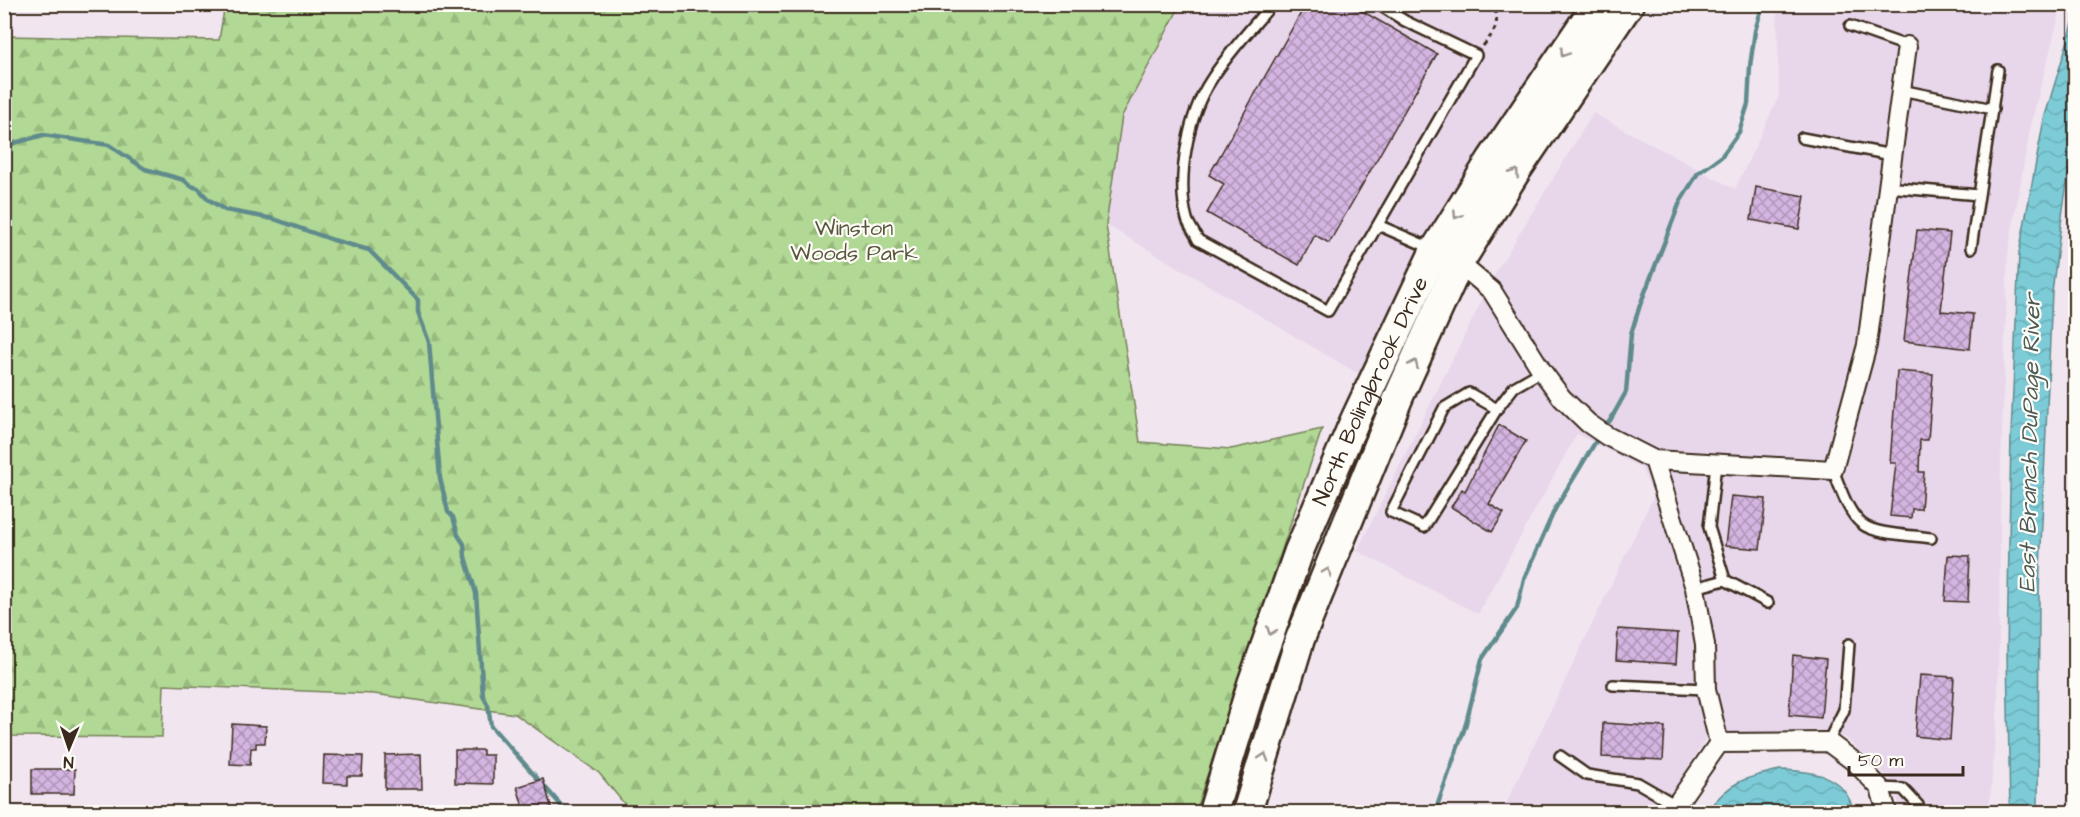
<svg xmlns="http://www.w3.org/2000/svg" width="2080" height="817" font-family="'Architects Daughter',sans-serif">
	<style>
		.built { fill: #e8d7eb }
		.forest { fill: url(#forest-firs); stroke: #768159; stroke-width: 1.5 }
		.water { fill: url(#water-waves); stroke: #618b8d; stroke-width: 1.5 }
		.lines { fill: none; stroke-linecap: round; stroke-linejoin: round }
		.stream { stroke: #618b8d; stroke-width: 4.5 }
		.building { fill: url(#building-cross-hatch); stroke: #3b2a1e; stroke-width: 1.5 }
		.service-casing { stroke: #3b2a1e; stroke-width: 14 }
		.minor-casing { stroke: #3b2a1e; stroke-width: 22 }
		.primary-casing { stroke: #3b2a1e; stroke-width: 33 }
		.path { stroke: #3b2a1e; stroke-width: 3; stroke-dasharray: 4.5 4.5; stroke-linecap: butt }
		.service { stroke: #fdfcf7; stroke-width: 9 }
		.minor { stroke: #fdfcf7; stroke-width: 18 }
		.primary { stroke: #fdfcf7; stroke-width: 28 }
		.oneway { stroke: #9c938a }
		.labels { text-anchor: middle; dominant-baseline: central; stroke-width: 4.5; stroke-linejoin: round; paint-order: stroke }
		.park-label { font-size: 22px; fill: #58563c; stroke: #fdfcf7 }
		.street-label { font-size: 22px; fill: #3b2a1e; stroke: #fdfcf7 }
		.water-label { font-size: 24px; font-style: italic; fill: #4e5a56; stroke: #fdfcf7 }
	</style>
	<defs>
		<pattern id="forest-firs" width="22" height="20" patternUnits="userSpaceOnUse" patternTransform="scale(1.5)"><rect width="22" height="20" fill="#b1d894"/><path d="M5 1l3.5 6h-7zM16 11l3.5 6h-7z" fill="#99ba7f"/></pattern>
		<pattern id="water-waves" width="16" height="10" patternUnits="userSpaceOnUse" patternTransform="scale(1.5)"><rect width="16" height="10" fill="#7bcbd7"/><path d="M0 5q4-4 8 0t8 0" fill="none" stroke="#6baeb8"/></pattern>
		<pattern id="building-cross-hatch" width="8" height="8" patternUnits="userSpaceOnUse" patternTransform="scale(1.5)"><rect width="8" height="8" fill="#d4b4e0"/><path d="M0 0l8 8M0 8l8-8" fill="none" stroke="#ad93b5"/></pattern>
	</defs>
	<rect width="100%" height="100%" fill="#f1e6f0"/>
	<filter id="ink" filterUnits="userSpaceOnUse"><feTurbulence type="fractalNoise" baseFrequency=".0167" numOctaves="2"/><feDisplacementMap in="SourceGraphic" scale="12" xChannelSelector="R" yChannelSelector="G"/><feConvolveMatrix kernelMatrix="1 2 1 2 8 2 1 2 1" color-interpolation-filters="sRGB"/></filter>
	<g filter="url(#ink)">
		<path class="built" d="M1183 4 1585 5 1367 379 1106 225 1122 116 1180 5Z
			M1782 5H2062L2031 124 2008 253 2001 465 1998 704 1989 812H1900L1895 784 1846 738 1816 730 1708 735 1675 789 1666 812H1502L1654 495 1641 468 1577 434 1478 614 1357 551 1497 270 1593 113 1735 189 1779 96 1777 9Z"/>
		<path class="forest" d="M225 4 1183 5 1180 6 1122 116 1106 225 1140 442 1231 449 1322 429 1195 812H631L599 773 515 714 374 694 164 685 162 737 5 736V36L219 40Z"/>
		<path class="water" d="M2075 17V133L2063 209 2052 292 2039 592 2038 812H2010L2007 653 2011 435 2019 253 2044 119Z
			M1780 770C1814 771 1844 774 1854 812H1706C1730 782 1742 778 1780 770Z"/>
		<g class="lines">
			<path class="stream" d="M4 146 43 135 109 145 145 169 184 180 191 186 198 188 208 199 225 210 274 219 333 240 369 250 418 300V312L429 342 440 478 448 512 453 517 458 535 464 544 465 557 476 593 483 696 488 705 491 726 567 812
				M1604 429 1611 419 1626 392 1631 334 1640 305 1680 202 1698 173 1721 157 1739 132 1748 104 1750 66 1755 31 1763 4
				M1435 812 1465 727 1482 659 1517 608 1524 579 1555 509 1599 436"/>
		</g>
		<path class="building" d="M1306 4H1350L1437 54 1329 243 1315 235 1299 265 1207 213 1224 184 1209 175Z
			M1756 187 1805 196 1799 229 1751 220Z
			M1917 230 1950 233 1941 311 1973 314 1970 349 1904 341Z
			M1897 371 1933 374 1928 440H1920L1919 472H1924L1921 509H1912L1911 518 1890 516 1896 463H1890Z
			M1499 425 1526 441 1489 504 1504 513 1492 532 1451 507 1462 489 1465 491Z
			M1731 496 1766 499 1760 549 1725 546Z
			M1948 555 1970 556 1968 602 1945 601Z
			M1618 629 1678 633 1676 664 1616 660Z
			M1793 655 1826 659 1821 718 1789 715Z
			M1920 675 1954 677 1950 740 1915 736Z
			M1603 723 1665 727 1663 760 1602 757Z
			M232 724 266 726 265 743H256V748H251L250 765 230 764Z
			M455 750H483V755H493V784L455 783Z
			M421 754 422 789H385V755Z
			M324 755 363 756 362 776H347V784L323 783Z
			M32 769H75L74 794H32Z
			M543 779 553 813H525L517 787Z"/>
		<g class="lines">
			<defs>
				<path id="service" d="M1272 4C1251 29 1228 53 1211 80 1188 114 1176 180 1187 219 1189 226 1195 233 1198 240L1328 311 1476 55 1405 21 1378 4
					M1850 26 1907 46
					M1901 90 1993 109
					M1802 138 1892 155
					M1887 187 1979 195
					M1378 225 1433 249
					M1971 248 1998 70
					M1497 409 1469 393 1444 408 1391 512 1424 527 1497 409 1514 387 1542 371
					M1833 470C1840 486 1847 512 1862 524 1876 535 1913 535 1931 538
					M1725 580 1768 603
					M1695 588 1725 580 1709 527 1716 464
					M1613 685 1706 689
					M1828 742 1844 710 1849 644
					M1560 756 1587 775 1638 783 1676 805
					M1880 788 1903 789 1918 805 1920 812"/>
				<path id="minor" d="M1459 263 1492 291 1542 371 1562 398 1588 423 1607 436 1654 460 1833 470 1867 345 1907 46
					M1654 460 1695 588 1705 645 1706 689 1719 743 1676 805 1674 812
					M1719 743 1828 742 1856 763 1880 788 1887 812"/>
				<g id="primary">
					<path id="s1" d="M1213 812 1252 684 1299 551 1355 420 1435 250 1492 159 1597 4"/>
					<path d="M1247 812 1300 639 1399 396 1459 263 1516 171 1629 4"/>
				</g>
			</defs>
			<use href="#service" class="service-casing"/>
			<use href="#minor" class="minor-casing"/>
			<use href="#primary" class="primary-casing"/>
			<path class="path" d="M1483 46C1495 31 1500 25 1494 4"/>
			<use href="#service" class="service"/>
			<use href="#minor" class="minor"/>
			<use href="#primary" class="primary"/>
		</g>
		<defs><path id="oneway-chevron" d="M-2-3.5L2.5 0L-2 3.5" fill="none" stroke-width="1.6" stroke-linecap="round" stroke-linejoin="round" transform="scale(1.5)"/></defs>
		<g class="oneway">
			<use href="#oneway-chevron" transform="translate(1564 53) rotate(124)"/>
			<use href="#oneway-chevron" transform="translate(1515 173) rotate(-57)"/>
			<use href="#oneway-chevron" transform="translate(1457 215) rotate(122)"/>
			<use href="#oneway-chevron" transform="translate(1414 364) rotate(-66)"/>
			<use href="#oneway-chevron" transform="translate(1327 572) rotate(-68)"/>
			<use href="#oneway-chevron" transform="translate(1271 631) rotate(110)"/>
			<use href="#oneway-chevron" transform="translate(1264 757) rotate(-73)"/>
		</g>
	</g>
	<g class="labels">
		<g class="park-label">
			<text x="854" y="228">Winston<tspan x="854" dy="25">Woods Park</tspan></text>
		</g>
		<g class="street-label">
			<text stroke="none"><textPath href="#s1" startOffset="450">North Bolingbrook Drive</textPath></text>
		</g>
		<g class="water-label">
			<text transform="translate(2030 443) rotate(-89)">East Branch DuPage River</text>
		</g>
	</g>
	<rect width="2080" height="817" fill="none" stroke="#fdfcf7" stroke-width="24"/>
	<rect x="12" y="12" width="2056" height="793" fill="none" stroke="#3b2a1e" stroke-width="2" filter="url(#ink)"/>
	<g transform="translate(69 748) rotate(182)" stroke="#fdfcf7" stroke-width="4.5" paint-order="stroke">
	<path d="M0-4.5L10 22L0 15L-10 22Z" fill="#3b2a1e"/>
	<text y="-9" font-size="16" font-weight="bold" text-anchor="middle" fill="#3b2a1e">N</text>
	</g>
	<path d="M1849 766v9h114v-9" fill="none" stroke="#3b2a1e" stroke-width="3"/>
	<text x="1858" y="766" font-size="18" fill="#3b2a1e" stroke="#fdfcf7" stroke-width="4.5" paint-order="stroke">50 m</text>
</svg>
